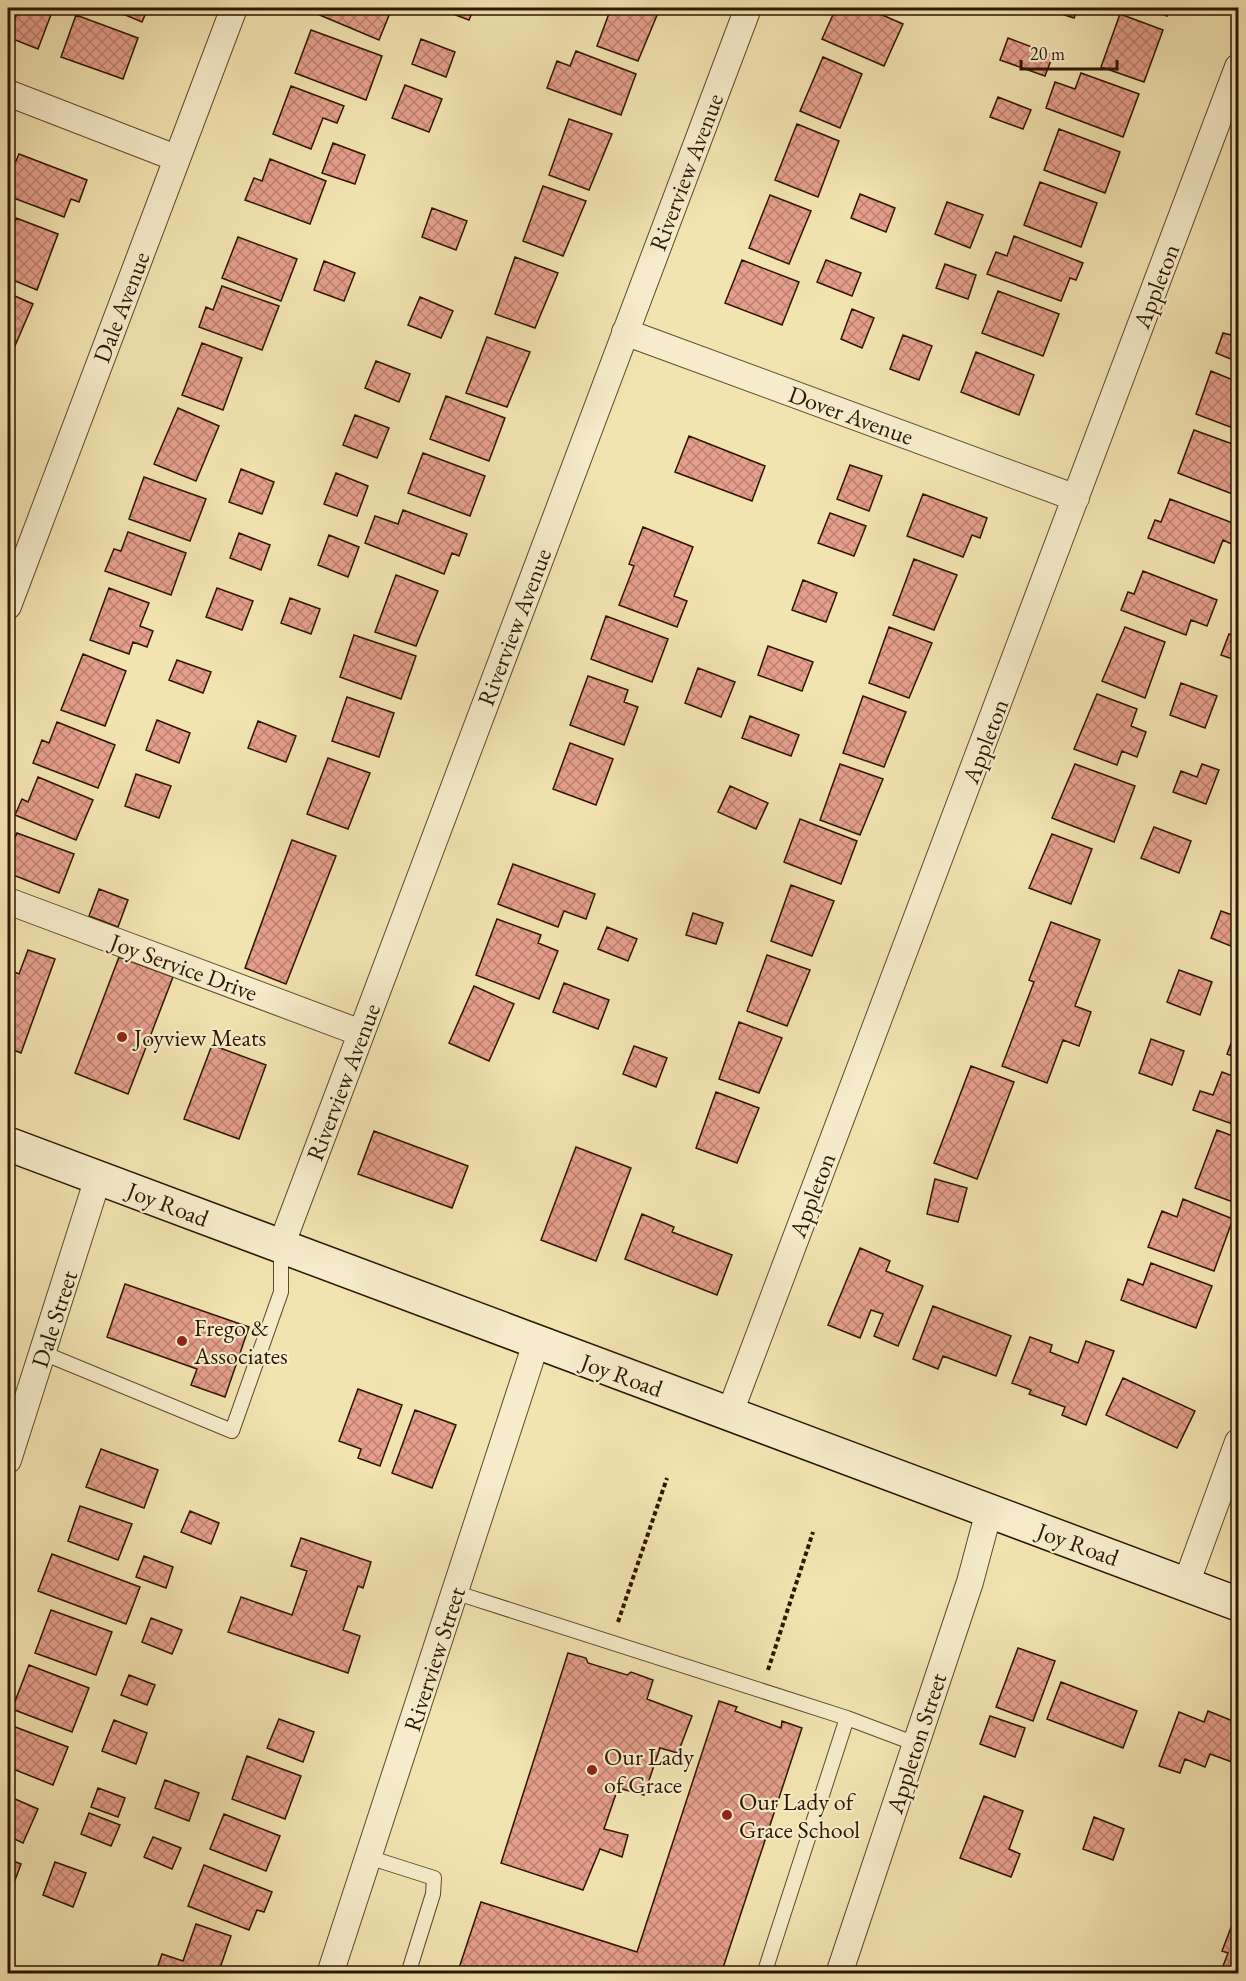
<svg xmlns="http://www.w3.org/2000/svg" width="1246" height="1981" font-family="'EB Garamond',serif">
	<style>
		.building { fill: url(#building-cross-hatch); stroke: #2d1600; stroke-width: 1.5 }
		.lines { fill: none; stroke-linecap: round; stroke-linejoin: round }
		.lane-casing { stroke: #5e4a2c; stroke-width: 16 }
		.street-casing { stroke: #5e4a2c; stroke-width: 28 }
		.secondary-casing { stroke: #2d1600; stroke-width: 36 }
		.path { stroke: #2d1600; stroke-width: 4; stroke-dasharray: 4.5 3; stroke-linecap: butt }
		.lane { stroke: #f7edcc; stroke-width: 14 }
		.street { stroke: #f7edcc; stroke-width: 26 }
		.secondary { stroke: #f7edcc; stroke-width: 33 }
		.poi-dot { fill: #8f2418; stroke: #f7edcc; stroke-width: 2 }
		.labels { text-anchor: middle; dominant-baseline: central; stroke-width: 4.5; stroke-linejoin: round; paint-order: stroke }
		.street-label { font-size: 24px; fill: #2d1600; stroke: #f7edcc }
		.poi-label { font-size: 24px; fill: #2d1600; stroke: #f7edcc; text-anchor: start }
	</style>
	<defs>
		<pattern id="building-cross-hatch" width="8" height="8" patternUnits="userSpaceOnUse" patternTransform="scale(1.5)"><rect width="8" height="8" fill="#e69f8d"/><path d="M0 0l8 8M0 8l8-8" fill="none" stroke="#bb8171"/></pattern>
	</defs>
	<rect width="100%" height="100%" fill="#f2e4b1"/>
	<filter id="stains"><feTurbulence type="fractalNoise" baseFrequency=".00333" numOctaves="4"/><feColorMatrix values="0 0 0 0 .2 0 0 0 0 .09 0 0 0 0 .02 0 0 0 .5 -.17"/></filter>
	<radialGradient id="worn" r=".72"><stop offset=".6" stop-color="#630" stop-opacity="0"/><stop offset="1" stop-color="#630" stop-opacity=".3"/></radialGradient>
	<path class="building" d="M19 8H41L52 12 38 49 8 37Z
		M109 8H148L142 22Z
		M317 8H392L379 40 315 13Z
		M437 8H474L469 20Z
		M611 8H660L638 61 597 46Z
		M836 8H866L903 24 884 66 822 39Z
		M1043 8H1078L1074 18Z
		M1145 8H1170L1167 16Z
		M1120 14 1163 30 1144 82 1101 67Z
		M76 15 138 38 123 79 61 57Z
		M311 30 382 56 366 100 295 73Z
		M1008 38 1053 55 1045 76 1000 60Z
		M421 39 455 52 446 77 412 64Z
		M576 51 636 74 621 115 547 88 557 61 570 66Z
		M823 57 862 74 840 128 800 111Z
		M1081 73 1139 94 1123 137 1046 108 1055 82 1075 89Z
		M405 85 442 99 429 132 392 118Z
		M291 86 344 106 337 123 323 118 311 149 273 134Z
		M998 97 1031 110 1023 129 990 117Z
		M569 119 612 134 589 190 549 175Z
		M797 124 839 141 818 197 775 180Z
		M1059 129 1120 152 1105 193 1044 170Z
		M333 143 365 155 355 184 322 173Z
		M19 154 87 180 79 202 71 199 64 217 8 196V158L16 161Z
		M270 159 326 181 310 224 245 200 254 178 262 181Z
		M1040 182 1097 203 1081 247 1024 225Z
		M543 186 586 201 563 256 523 241Z
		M860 194 895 208 886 232 851 218Z
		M770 195 811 211 789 264 749 248Z
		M947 202 983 215 970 248 935 234Z
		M432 208 467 221 456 250 422 237Z
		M16 218 58 234 37 290 8 278V240Z
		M1014 236 1083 263 1076 280 1070 278 1061 301 987 274 996 252 1007 256Z
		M238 237 297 259 281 301 222 278Z
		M515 257 558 273 535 328 495 314Z
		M742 260 799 282 782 325 725 303Z
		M826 260 861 273 852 296 817 282Z
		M324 261 355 273 344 301 314 290Z
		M945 264 976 275 968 299 936 288Z
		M222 286 279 306 262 350 199 327 206 307 213 310Z
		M998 291 1059 314 1043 356 982 333Z
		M8 293 33 304 11 355 8 354Z
		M420 297 453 311 441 338 408 325Z
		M852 309 874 318 862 348 841 339Z
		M1238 316V362L1216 353 1223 333 1231 335Z
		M903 335 932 346 919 380 890 369Z
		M487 337 530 352 507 407 466 393Z
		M202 343 242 358 223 410 182 395Z
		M976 352 1034 375 1019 415 961 392Z
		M376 361 410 374 399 402 365 388Z
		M1211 371 1238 382V430L1196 414Z
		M446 396 505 418 489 461 430 439Z
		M178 408 219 426 196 481 154 464Z
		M355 415 389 428 377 458 343 445Z
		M1194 430 1238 446V484L1235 495 1178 473Z
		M689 436 765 466 752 501 675 472Z
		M423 453 485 476 470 516 408 493Z
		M850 465 882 476 869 511 837 499Z
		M241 469 274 482 262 514 229 502Z
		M336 473 368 486 357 516 324 504Z
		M144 477 206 499 190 541 129 519Z
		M923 494 987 518 980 538 972 535 963 557 907 536Z
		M1170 499 1238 525V547L1223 540 1214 563 1148 538 1155 520 1161 522Z
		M403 510 467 534 459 556 452 553 444 574 365 543 375 516 398 524Z
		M830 513 866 526 854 556 818 543Z
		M643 527 693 547 674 596 687 601 677 627 619 605 634 566 629 564Z
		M128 532 186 553 171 595 105 571 114 549 121 551Z
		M239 533 270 545 261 570 230 558Z
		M329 535 359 547 348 577 318 565Z
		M914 559 957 575 934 630 893 615Z
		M1143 571 1217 600 1207 626 1191 620 1186 635 1121 610 1128 592 1134 594Z
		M396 575 438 591 416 646 375 632Z
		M803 580 837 593 826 622 792 610Z
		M109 588 149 603 140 626 153 631 147 647 133 642 129 654 90 640Z
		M217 588 253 601 242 630 206 617Z
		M290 598 320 609 311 634 281 623Z
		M606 616 668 639 652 682 591 659Z
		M889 627 932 643 909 698 869 683Z
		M1125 627 1165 642 1145 698 1102 681Z
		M1229 634 1238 637V661L1221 655Z
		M354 635 416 656 401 699 340 677Z
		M768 646 813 662 802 691 758 675Z
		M83 654 126 671 105 726 61 710Z
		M177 660 211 672 203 693 169 680Z
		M698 668 735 682 721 717 685 703Z
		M588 676 628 690 624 702 638 707 624 745 570 725Z
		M1181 683 1217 696 1205 728 1170 715Z
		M1097 694 1137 709 1131 726 1146 732 1137 757 1122 751 1117 765 1074 749Z
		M863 696 906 712 884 767 843 753Z
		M347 697 394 713 379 757 332 741Z
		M750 716 799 735 791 756 742 738Z
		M157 720 190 733 179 763 146 750Z
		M258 721 296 736 286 762 248 748Z
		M57 722 115 745 98 788 33 763 42 740 49 743Z
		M570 743 613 759 596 805 553 789Z
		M328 758 370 773 348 829 307 814Z
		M840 764 883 779 860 835 820 820Z
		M1075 764 1135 786 1114 842 1052 818Z
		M1202 764 1219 770 1206 804 1173 792 1181 771 1197 777Z
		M136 774 171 786 159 818 125 806Z
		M38 777 93 800 76 840 15 815 22 799 28 802Z
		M730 786 768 803 756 829 718 812Z
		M800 819 857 841 841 884 784 862Z
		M1154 827 1191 841 1179 873 1141 858Z
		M17 833 74 854 59 893 8 873V853Z
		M1052 834 1092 849 1071 904 1029 888Z
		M292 840 336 856 286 984 245 968Z
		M513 864 595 894 586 919 564 911 558 927 498 904Z
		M791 885 834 901 812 956 771 941Z
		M99 889 128 900 118 927 89 916Z
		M1221 911 1238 917V949L1211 938Z
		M693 913 723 923 716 944 686 935Z
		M497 919 541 935 538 943 558 951 539 999 476 975Z
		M1051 922 1100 940 1075 1006 1091 1012 1079 1046 1063 1040 1047 1083 1002 1066 1034 982 1029 980Z
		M607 927 637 939 628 961 598 949Z
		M28 950 55 959 21 1053 8 1048V969L19 974Z
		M767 955 810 970 787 1026 747 1011Z
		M119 957 173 977 128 1094 75 1073Z
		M1179 970 1212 982 1200 1015 1167 1002Z
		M564 983 609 1000 598 1029 553 1012Z
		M474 986 514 1004 489 1061 449 1043Z
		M739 1022 782 1038 759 1093 719 1079Z
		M1238 1025V1058L1227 1054Z
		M1151 1039 1184 1051 1172 1085 1139 1073Z
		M212 1045 266 1065 239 1139 184 1119Z
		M634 1046 667 1058 656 1087 623 1074Z
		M971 1066 1014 1082 977 1179 934 1163Z
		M1222 1072 1238 1078V1126L1193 1110 1200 1091 1213 1095Z
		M716 1092 759 1108 737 1163 696 1148Z
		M1217 1130 1238 1138V1188L1233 1202 1195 1188Z
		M374 1131 468 1166 452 1208 358 1174Z
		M576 1147 631 1168 596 1261 541 1240Z
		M935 1179 967 1188 958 1222 927 1214Z
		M1183 1199 1233 1219 1214 1271 1148 1247 1162 1211 1177 1217Z
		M642 1214 674 1227 672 1232 732 1255 717 1295 625 1259Z
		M860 1248 890 1261 886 1271 923 1286 898 1346 874 1336 883 1314 871 1310 860 1338 828 1325Z
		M1151 1263 1212 1286 1196 1328 1121 1300 1128 1279 1143 1285Z
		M125 1284 249 1327 225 1397 191 1385 197 1369 107 1337Z
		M933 1306 1011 1336 996 1376 943 1356 938 1369 913 1359Z
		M1030 1337 1052 1345 1050 1352 1078 1363 1086 1341 1114 1351 1086 1425 1062 1415 1065 1407 1029 1394 1031 1390 1012 1383Z
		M1123 1378 1195 1411 1177 1448 1106 1415Z
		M358 1389 402 1405 380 1466 358 1458 361 1449 339 1441Z
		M415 1410 456 1425 432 1488 392 1473Z
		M101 1449 158 1470 144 1508 86 1487Z
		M80 1506 132 1524 118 1560 68 1541Z
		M190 1511 219 1523 211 1544 181 1532Z
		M301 1538 371 1562 363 1588 358 1586 343 1630 360 1636 348 1673 228 1632 241 1597 292 1615 307 1571 291 1566Z
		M52 1554 140 1587 126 1624 38 1591Z
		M144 1556 173 1567 166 1588 136 1577Z
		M51 1610 112 1632 96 1675 35 1653Z
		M151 1618 182 1630 172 1654 142 1642Z
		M1018 1648 1055 1661 1033 1721 996 1707Z
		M568 1653 586 1658 588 1663 627 1675 631 1672 653 1680 647 1699 692 1716 678 1753 660 1748 644 1795 618 1788 604 1829 628 1835 622 1857 600 1849 583 1890 501 1863Z
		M29 1665 89 1688 72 1732 12 1709Z
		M129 1675 155 1685 147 1705 121 1695Z
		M1061 1682 1137 1711 1123 1748 1047 1719Z
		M719 1701 737 1707 735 1711 781 1728 782 1721 802 1728 721 1974H457L481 1902 637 1952Z
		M1208 1711 1238 1723V1746L1232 1762 1210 1754 1205 1767 1185 1759 1180 1773 1159 1766 1179 1712 1204 1722Z
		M990 1716 1025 1728 1015 1757 980 1744Z
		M279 1719 314 1732 303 1762 267 1748Z
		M114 1720 147 1733 136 1764 102 1751Z
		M10 1725 68 1747 53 1785 8 1767Z
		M247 1756 301 1776 285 1819 232 1799Z
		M165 1780 199 1793 189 1821 155 1808Z
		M98 1788 125 1798 118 1817 91 1807Z
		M8 1796 38 1809 23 1843 8 1836Z
		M984 1796 1023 1811 1009 1849 1020 1854 1011 1877 960 1858Z
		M89 1813 120 1825 111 1846 81 1834Z
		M224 1814 280 1836 266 1871 210 1849Z
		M1094 1817 1124 1829 1113 1860 1083 1849Z
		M153 1837 181 1848 172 1869 144 1857Z
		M8 1859 21 1864 8 1899Z
		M55 1862 86 1873 73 1907 43 1895Z
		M204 1865 272 1892 264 1912 257 1910 249 1930 188 1906Z
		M1238 1909V1974H1220L1228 1953 1222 1951Z
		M196 1924 231 1936 218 1974H155L162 1954 183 1961Z"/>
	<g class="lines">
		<defs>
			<path id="lane" d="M43 1353 232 1431 281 1292V1248
				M457 1593 847 1718 916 1744
				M368 1857 434 1878 433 1894 408 1974
				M764 1974 847 1718"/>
			<path id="street" d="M8 93 176 158
				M625 332 1076 498
				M8 606 234 8
				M8 901 361 1033
				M281 1246 748 8
				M729 1415 1238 67
				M8 1460 98 1178
				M1186 1584 1238 1442
				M330 1974 536 1343
				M839 1974 970 1582 989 1511"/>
			<path id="secondary" d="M8 1144 1238 1604"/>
		</defs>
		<use href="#lane" class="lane-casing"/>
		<use href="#street" class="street-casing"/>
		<use href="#secondary" class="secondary-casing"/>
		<path class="path" d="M618 1622 667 1478
			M768 1670 813 1532"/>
		<use href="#lane" class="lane"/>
		<use href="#street" class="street"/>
		<use href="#secondary" class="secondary"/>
	</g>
	<g class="poi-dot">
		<circle cx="122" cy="1037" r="6"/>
		<circle cx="182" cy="1341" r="6"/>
		<circle cx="592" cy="1770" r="6"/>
		<circle cx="727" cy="1815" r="6"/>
	</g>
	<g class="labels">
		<g class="street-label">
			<text transform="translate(686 172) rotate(-69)">Riverview Avenue</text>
			<text transform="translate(1156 286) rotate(-69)">Appleton</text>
			<text transform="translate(121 307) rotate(-69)">Dale Avenue</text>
			<text transform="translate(851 415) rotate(20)">Dover Avenue</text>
			<text transform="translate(514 627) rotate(-69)">Riverview Avenue</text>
			<text transform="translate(985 741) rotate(-69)">Appleton</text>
			<text transform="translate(184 967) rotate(20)">Joy Service Drive</text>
			<text transform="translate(343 1082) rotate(-69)">Riverview Avenue</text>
			<text transform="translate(812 1195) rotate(-69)">Appleton</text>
			<text transform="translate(168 1204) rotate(21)">Joy Road</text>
			<text transform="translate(54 1319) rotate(-72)">Dale Street</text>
			<text transform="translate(622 1375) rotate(20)">Joy Road</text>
			<text transform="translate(1078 1544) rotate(20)">Joy Road</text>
			<text transform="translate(434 1659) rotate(-72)">Riverview Street</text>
			<text transform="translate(916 1743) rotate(-72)">Appleton Street</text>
		</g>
		<g class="poi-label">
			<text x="134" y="1037">Joyview Meats</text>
			<text x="194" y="1327">Frego &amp;<tspan x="194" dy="28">Associates</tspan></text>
			<text x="604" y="1756">Our Lady<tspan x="604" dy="28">of Grace</tspan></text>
			<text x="739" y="1801">Our Lady of<tspan x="739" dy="28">Grace School</tspan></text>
		</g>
	</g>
	<rect width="1246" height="1981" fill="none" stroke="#f2e4b1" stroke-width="30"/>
	<rect x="9" y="9" width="1228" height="1963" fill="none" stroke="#2d1600" stroke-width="3"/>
	<rect x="15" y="15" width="1216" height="1951" fill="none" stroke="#2d1600" stroke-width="1.5"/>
	<path d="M1021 60v9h96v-9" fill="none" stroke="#2d1600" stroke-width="3"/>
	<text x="1030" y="60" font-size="18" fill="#2d1600" stroke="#f7edcc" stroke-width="4.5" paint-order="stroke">20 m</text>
	<rect width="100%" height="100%" filter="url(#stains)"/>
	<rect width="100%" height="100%" fill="url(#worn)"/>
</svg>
